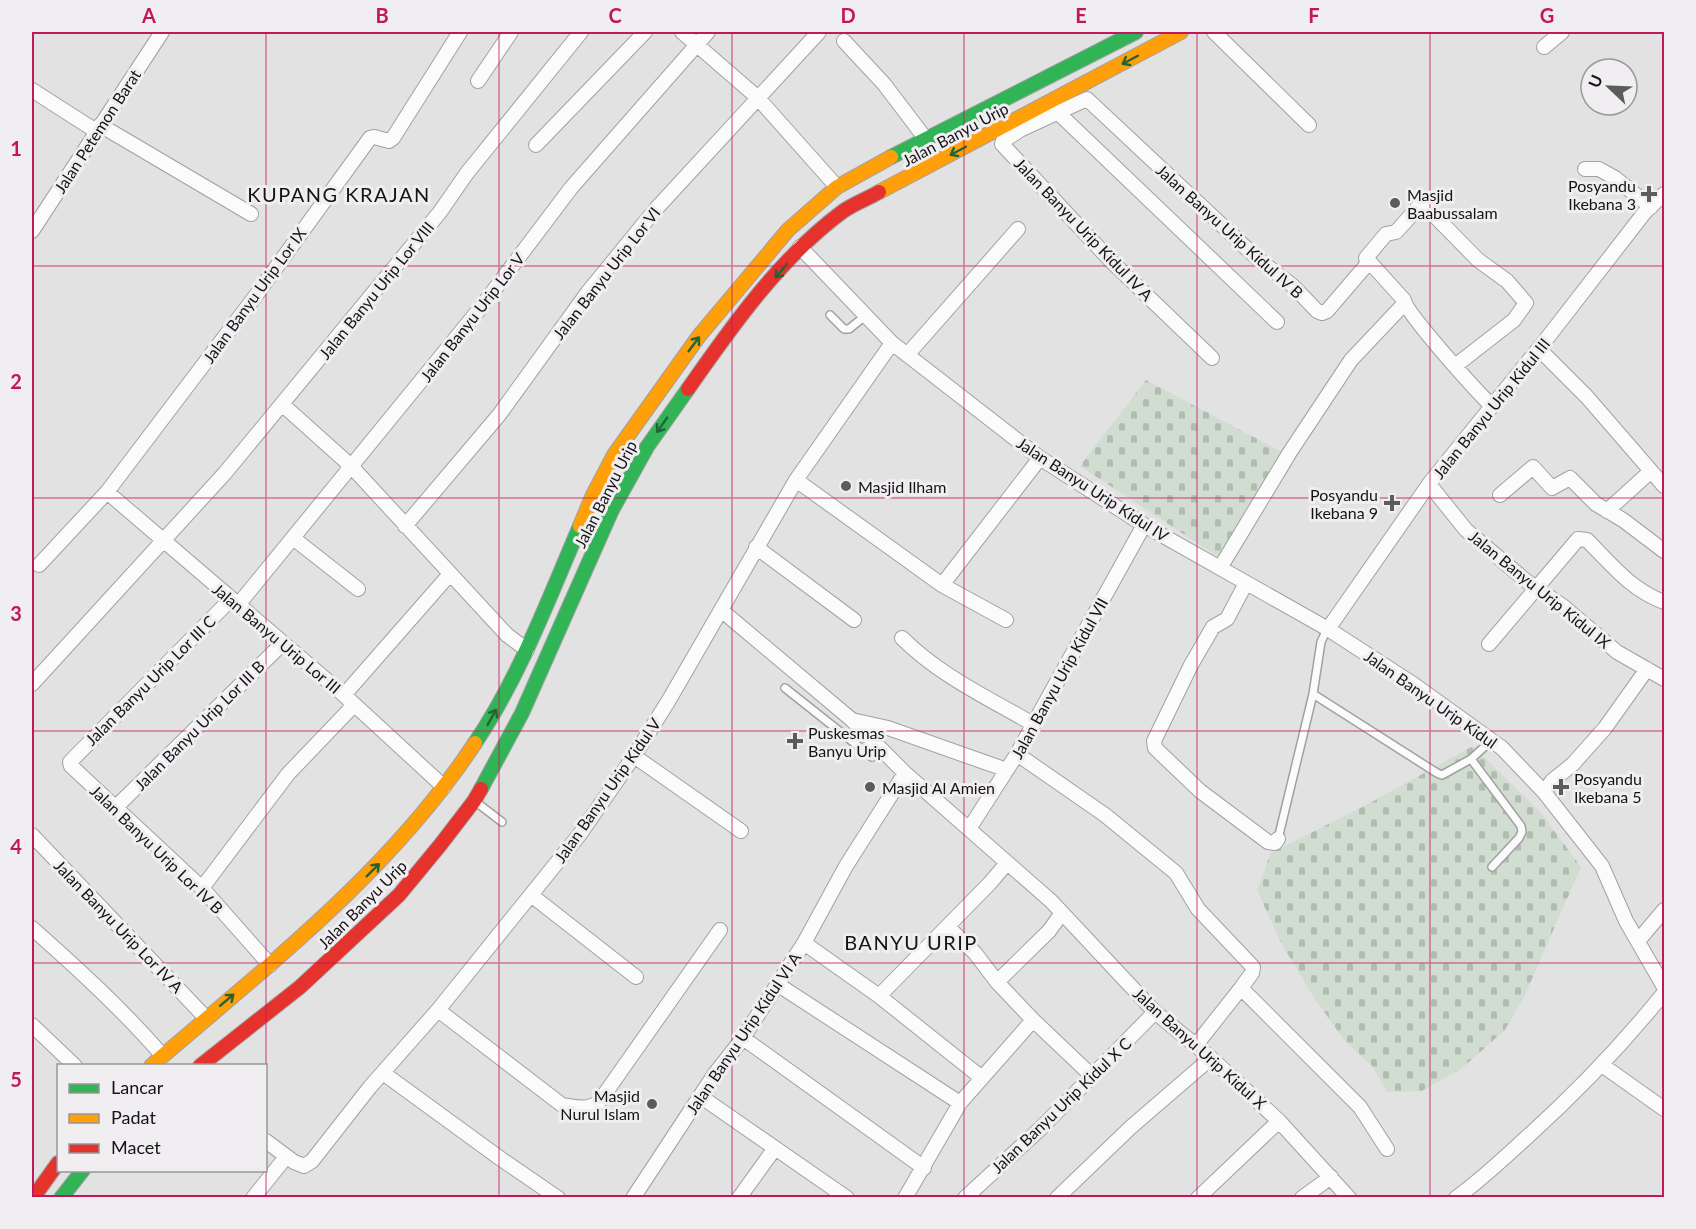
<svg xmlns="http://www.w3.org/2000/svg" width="1696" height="1229" font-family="Lato,sans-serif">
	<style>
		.cemetery { fill: url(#cemetery-stones) }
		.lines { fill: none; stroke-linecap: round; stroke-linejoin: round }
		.lane-casing { stroke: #a2a1a2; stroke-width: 10 }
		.street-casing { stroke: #a2a1a2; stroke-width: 16 }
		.fast-casing { stroke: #a2a1a2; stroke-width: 16 }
		.slow-casing { stroke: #a2a1a2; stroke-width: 16 }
		.jam-casing { stroke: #a2a1a2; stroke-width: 16 }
		.lane { stroke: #fbfbfb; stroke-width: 7 }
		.street { stroke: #fbfbfb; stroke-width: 14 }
		.fast { stroke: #30b455; stroke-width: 14 }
		.slow { stroke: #ff9f0a; stroke-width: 14 }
		.jam { stroke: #e5322d; stroke-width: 14 }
		.oneway { stroke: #226435 }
		.grid { fill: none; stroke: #c2185b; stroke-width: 1.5; stroke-opacity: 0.55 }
		.poi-dot { fill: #5d5c5d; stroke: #f1eef2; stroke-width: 2 }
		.labels { text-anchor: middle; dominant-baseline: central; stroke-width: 6; stroke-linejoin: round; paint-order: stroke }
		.street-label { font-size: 16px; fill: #151415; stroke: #f1eef2 }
		.poi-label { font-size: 16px; fill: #151415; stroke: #f1eef2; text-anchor: start }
		.quarter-label { font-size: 20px; letter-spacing: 1.5px; fill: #151415; stroke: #f1eef2 }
		.neatline { fill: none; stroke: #c2185b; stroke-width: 2 }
		.grid-label { font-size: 20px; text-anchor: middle; font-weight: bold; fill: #c2185b }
	</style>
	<defs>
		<pattern id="cemetery-stones" width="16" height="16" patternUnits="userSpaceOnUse" patternTransform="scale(1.5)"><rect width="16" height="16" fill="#d0ddd0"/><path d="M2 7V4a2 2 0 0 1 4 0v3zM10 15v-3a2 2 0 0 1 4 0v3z" fill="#b2bdb2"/></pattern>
	</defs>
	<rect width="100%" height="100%" fill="#e3e2e3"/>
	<path class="cemetery" d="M1146 380 1284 453 1220 558 1080 466Z
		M1473 746 1541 813 1581 867 1524 997 1505 1030 1461 1069 1422 1091 1387 1092 1373 1067 1344 1040 1311 993 1280 941 1257 890 1271 853 1370 803Z"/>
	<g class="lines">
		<defs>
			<path id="lane" d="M830 315 844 329H849L865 316
				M785 688 872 757
				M1313 694 1437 773 1442 775 1471 759 1492 740
				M1471 759 1521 826 1522 832 1519 838 1492 867
				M476 802 502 822
				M1278 839 1313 694 1321 642 1327 629"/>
			<path id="street" d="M682 32 757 97 837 187
				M1214 32 1309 125
				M844 41 884 84 925 138
				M1544 47 1562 32
				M478 81 511 32
				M32 90 96 131
				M1051 106 1277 322
				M100 125 251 214
				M536 145 645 32
				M1585 169H1599L1615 178 1651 207
				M32 231 162 32
				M800 247 892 343 1040 458 1144 525 1328 629 1413 684 1502 748 1544 792 1602 866 1626 921 1664 987
				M1539 349 1587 397 1664 486
				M907 355 1018 229
				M1212 358 1111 261 1002 144 1003 141 1020 130 1087 99 1258 259 1293 286 1317 311 1322 313 1327 311 1369 262
				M1455 366 1514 320 1526 303 1507 281 1478 260 1422 203 1396 232 1386 234 1366 258 1404 300C1406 313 1478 393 1492 406
				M283 405 351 466 507 635 527 650
				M796 480 942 585 1006 620
				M1429 484 1466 530 1525 580 1564 607 1617 652 1664 679
				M107 492 344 695 444 787
				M1500 495 1533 467 1552 488 1570 478 1596 504 1623 520 1664 551
				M1607 511 1651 471
				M405 526 499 415 588 292 655 210 819 32
				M293 538 358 589
				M756 547 854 620
				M39 565 107 492 254 298 370 138 374 137 389 141 393 138 460 32
				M1220 568 1290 452 1351 360 1404 304
				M1246 583 1227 619 1213 627 1191 665 1154 741 1155 748 1200 791 1268 842 1275 843 1278 839
				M942 585 1040 458
				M230 600 70 762 71 766 202 888 270 965
				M238 605 482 306 571 188 708 32
				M721 610 852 720 905 773 1051 901 1155 1012 1211 1058 1279 1121 1349 1198
				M1328 629 1429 484 1548 337 1645 212 1664 194
				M902 638C939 675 988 698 1033 724
				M1489 644 1578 539 1587 540C1611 564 1631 590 1664 602
				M32 684 225 473 440 212 467 173 581 32
				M344 695 450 574
				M852 720 888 728 1007 770
				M1017 754 1105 815 1176 873 1198 909 1253 967 1252 973 1241 988 1360 1107 1387 1149
				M634 756 741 831
				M1544 792 1552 781 1573 764 1605 728 1647 669
				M115 808 283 643
				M969 829 1017 754 1144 525
				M32 835 206 1018
				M202 888 288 774 354 705
				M531 895 636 977
				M1062 913 1049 931 997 982 1033 1020 1092 1076
				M948 927 975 953 997 982
				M32 928C78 969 122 1009 162 1055
				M1638 941 1664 910
				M804 943 879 996 982 1078 960 1103 905 1198
				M777 984 960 1103
				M879 996 990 883 1007 863
				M438 1010 562 1105C576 1107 588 1111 599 1102L720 930
				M32 1025 75 1066
				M743 1038 924 1168
				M1196 1045 1241 988
				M1602 1065 1664 1109
				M383 1073 501 1159 558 1198
				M982 1078 1033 1020
				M700 1096 847 1198
				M266 1141 294 1162 304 1166 312 1161 370 1087 438 1010 580 834 634 756 669 700 796 480 892 343
				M253 1198 286 1157
				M633 1198 714 1075 743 1038 804 943 846 866 905 773
				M739 1198 775 1148
				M965 1198 1040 1129 1155 1012
				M1057 1198 1131 1127 1211 1058
				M1198 1198 1279 1121
				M1302 1198 1331 1177
				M1456 1198C1481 1180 1503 1159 1526 1138 1576 1093 1622 1045 1664 993"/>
			<path id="fast" d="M891 157 1136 32
				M475 743C520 676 548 600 580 526
				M481 789 522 713 612 510 647 447 688 389
				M61 1198 83 1170"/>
			<path id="slow" d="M879 192 1181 32
				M580 526 593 495 614 455 699 336 788 230 837 187 891 157
				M151 1066C267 966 390 872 475 743"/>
			<path id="jam" d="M688 389C732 326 780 258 842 212 853 204 867 199 879 192
				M200 1066 300 987 399 895 441 844 474 801 481 789
				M33 1198 58 1163"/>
		</defs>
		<use href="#lane" class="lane-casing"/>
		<use href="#street" class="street-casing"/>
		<use href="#fast" class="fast-casing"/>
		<use href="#slow" class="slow-casing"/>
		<use href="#jam" class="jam-casing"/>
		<use href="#lane" class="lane"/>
		<use href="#street" class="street"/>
		<use href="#fast" class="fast"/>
		<use href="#slow" class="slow"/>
		<use href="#jam" class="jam"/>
	</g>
	<defs><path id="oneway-shaft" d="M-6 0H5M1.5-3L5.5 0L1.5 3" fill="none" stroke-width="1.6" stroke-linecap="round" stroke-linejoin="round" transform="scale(1.5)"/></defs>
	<g class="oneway">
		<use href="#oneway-shaft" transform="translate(1130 60) rotate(152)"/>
		<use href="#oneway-shaft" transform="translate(958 151) rotate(152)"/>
		<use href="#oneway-shaft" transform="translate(781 271) rotate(130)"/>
		<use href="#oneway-shaft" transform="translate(694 344) rotate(-53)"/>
		<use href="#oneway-shaft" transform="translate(662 425) rotate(125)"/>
		<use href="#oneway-shaft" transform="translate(492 717) rotate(-61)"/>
		<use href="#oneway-shaft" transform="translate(373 870) rotate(-45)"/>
		<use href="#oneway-shaft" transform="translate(227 1000) rotate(-40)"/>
	</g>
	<path class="grid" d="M266 32V1198M499 32V1198M732 32V1198M964 32V1198M1197 32V1198M1430 32V1198M32 266H1664M32 498H1664M32 731H1664M32 963H1664"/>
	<g class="poi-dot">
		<path d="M1646 185h6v6h6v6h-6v6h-6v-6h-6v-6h6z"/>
		<circle cx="1395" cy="203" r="6"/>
		<circle cx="846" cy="486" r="6"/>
		<path d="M1389 494h6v6h6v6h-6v6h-6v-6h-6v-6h6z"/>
		<path d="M792 732h6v6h6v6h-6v6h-6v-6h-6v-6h6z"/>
		<circle cx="870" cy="787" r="6"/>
		<path d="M1558 778h6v6h6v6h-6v6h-6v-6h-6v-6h6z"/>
		<circle cx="652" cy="1104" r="6"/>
	</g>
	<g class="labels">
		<g class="street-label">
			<text transform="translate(97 131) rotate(-57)">Jalan Petemon Barat</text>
			<text transform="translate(955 134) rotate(-28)">Jalan Banyu Urip</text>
			<text transform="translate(1084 229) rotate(46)">Jalan Banyu Urip Kidul IV A</text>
			<text transform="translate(1230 231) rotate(42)">Jalan Banyu Urip Kidul IV B</text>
			<text transform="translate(606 273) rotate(-52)">Jalan Banyu Urip Lor VI</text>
			<text transform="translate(376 290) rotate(-51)">Jalan Banyu Urip Lor VIII</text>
			<text transform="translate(254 295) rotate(-54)">Jalan Banyu Urip Lor IX</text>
			<text transform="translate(472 317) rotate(-52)">Jalan Banyu Urip Lor V</text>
			<text transform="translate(1491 408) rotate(-51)">Jalan Banyu Urip Kidul III</text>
			<text transform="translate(1093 489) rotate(33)">Jalan Banyu Urip Kidul IV</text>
			<text transform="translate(605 494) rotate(-63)">Jalan Banyu Urip</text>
			<text transform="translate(1540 589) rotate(39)">Jalan Banyu Urip Kidul IX</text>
			<text transform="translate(277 638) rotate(40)">Jalan Banyu Urip Lor III</text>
			<text transform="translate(1059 678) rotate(-61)">Jalan Banyu Urip Kidul VII</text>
			<text transform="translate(150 680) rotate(-45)">Jalan Banyu Urip Lor III C</text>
			<text transform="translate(1431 699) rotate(35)">Jalan Banyu Urip Kidul</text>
			<text transform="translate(199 725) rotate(-45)">Jalan Banyu Urip Lor III B</text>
			<text transform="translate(607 790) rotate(-55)">Jalan Banyu Urip Kidul V</text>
			<text transform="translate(157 849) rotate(44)">Jalan Banyu Urip Lor IV B</text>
			<text transform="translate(362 904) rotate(-45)">Jalan Banyu Urip</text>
			<text transform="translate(119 926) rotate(46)">Jalan Banyu Urip Lor IV A</text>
			<text transform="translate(743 1033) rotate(-56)">Jalan Banyu Urip Kidul VI A</text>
			<text transform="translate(1200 1048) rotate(42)">Jalan Banyu Urip Kidul X</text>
			<text transform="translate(1061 1105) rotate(-44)">Jalan Banyu Urip Kidul X C</text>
		</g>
		<g class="poi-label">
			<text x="1636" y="185" text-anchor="end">Posyandu<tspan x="1636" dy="18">Ikebana 3</tspan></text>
			<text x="1407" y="194">Masjid<tspan x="1407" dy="18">Baabussalam</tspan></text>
			<text x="858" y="486">Masjid Ilham</text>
			<text x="1378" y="494" text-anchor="end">Posyandu<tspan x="1378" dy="18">Ikebana 9</tspan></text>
			<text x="808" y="732">Puskesmas<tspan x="808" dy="18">Banyu Urip</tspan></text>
			<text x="1574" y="778">Posyandu<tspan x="1574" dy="18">Ikebana 5</tspan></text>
			<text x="882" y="787">Masjid Al Amien</text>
			<text x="640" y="1095" text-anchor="end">Masjid<tspan x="640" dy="18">Nurul Islam</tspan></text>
		</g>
		<g class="quarter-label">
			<text x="339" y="194">KUPANG KRAJAN</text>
			<text x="911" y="942">BANYU URIP</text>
		</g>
	</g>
	<rect width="1696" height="1229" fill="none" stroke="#f1eef2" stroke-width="66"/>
	<rect x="57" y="1064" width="210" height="108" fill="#f1eef2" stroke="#99979a" stroke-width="1.5"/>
	<rect x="69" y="1084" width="30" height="9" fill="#30b455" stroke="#99979a" stroke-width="1.5"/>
	<text x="111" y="1094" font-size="18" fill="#151415">Lancar</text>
	<rect x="69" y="1114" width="30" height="9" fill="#ff9f0a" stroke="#99979a" stroke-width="1.5"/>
	<text x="111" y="1124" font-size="18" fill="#151415">Padat</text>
	<rect x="69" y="1144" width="30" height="9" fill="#e5322d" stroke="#99979a" stroke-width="1.5"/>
	<text x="111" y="1154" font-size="18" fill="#151415">Macet</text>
	<g transform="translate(1609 87) rotate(293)"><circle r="28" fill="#f1eef2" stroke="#99979a" stroke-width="1.5"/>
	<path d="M0-4.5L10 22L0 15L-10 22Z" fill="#5d5c5d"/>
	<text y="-9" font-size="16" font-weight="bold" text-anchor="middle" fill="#151415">U</text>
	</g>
	<rect x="33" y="33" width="1630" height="1163" class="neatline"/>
	<g class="grid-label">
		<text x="149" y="23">A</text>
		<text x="382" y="23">B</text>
		<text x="615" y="23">C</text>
		<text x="848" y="23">D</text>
		<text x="1081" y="23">E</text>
		<text x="1314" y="23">F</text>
		<text x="1547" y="23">G</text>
		<text x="16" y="156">1</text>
		<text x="16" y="389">2</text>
		<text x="16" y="621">3</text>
		<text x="16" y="854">4</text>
		<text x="16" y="1087">5</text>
	</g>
</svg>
